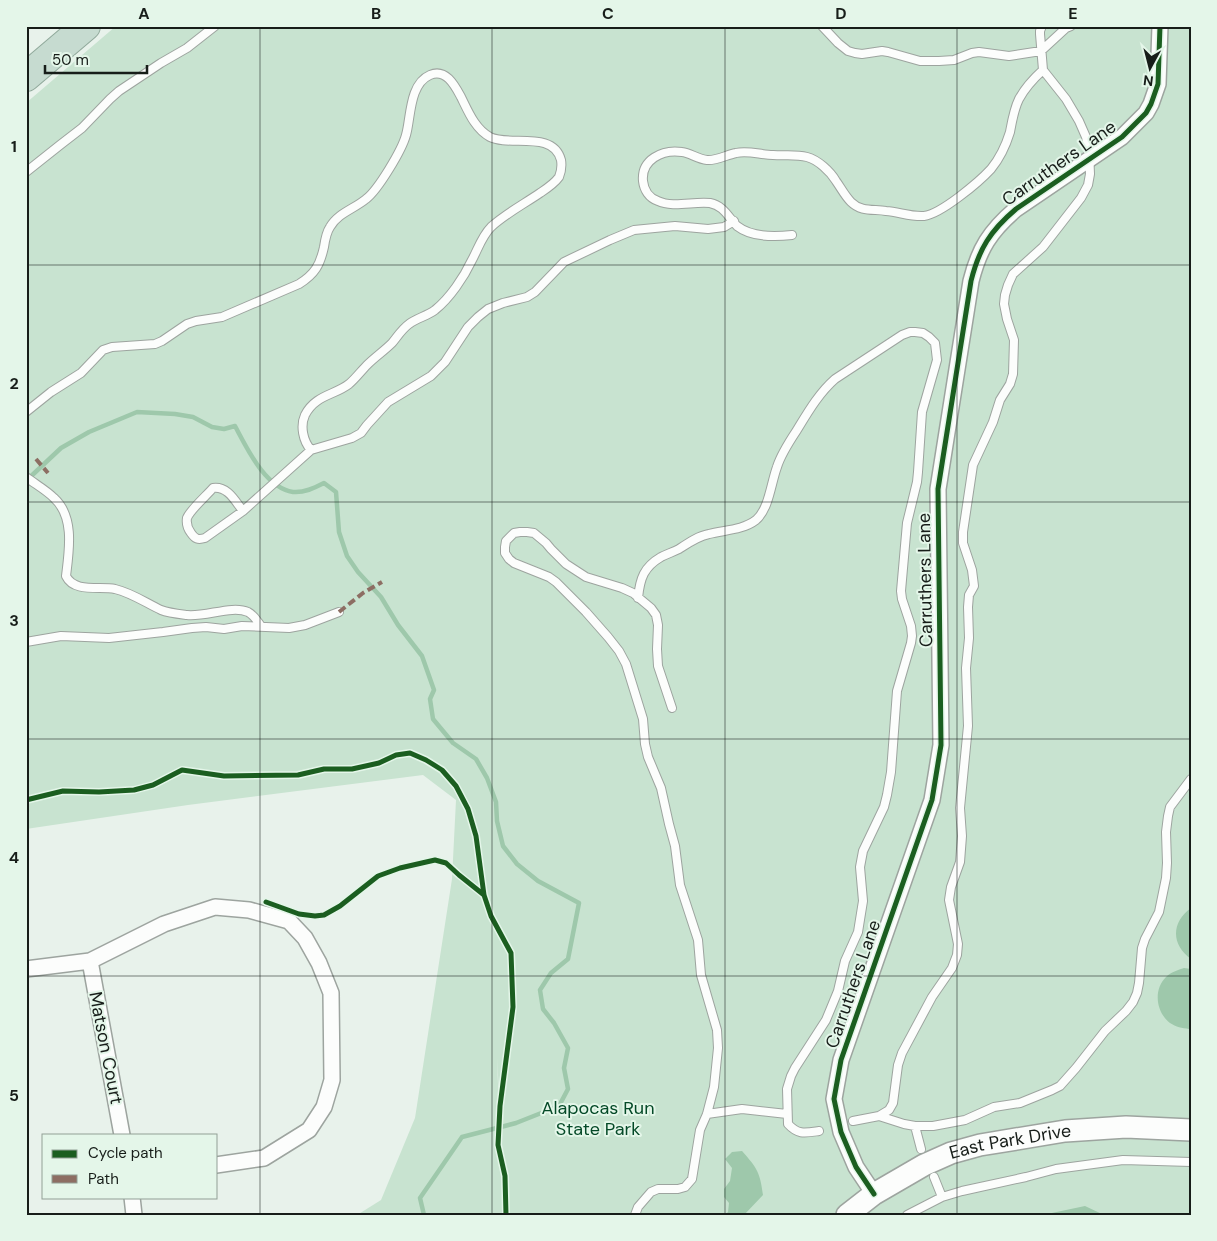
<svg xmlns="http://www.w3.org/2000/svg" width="1217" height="1241" font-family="'DM Sans',sans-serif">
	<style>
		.green { fill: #c8e3d0 }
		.water { fill: #9ec8ab }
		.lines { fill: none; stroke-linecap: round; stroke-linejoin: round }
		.stream { stroke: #9ec8ab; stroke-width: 4.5 }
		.lane-casing { stroke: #9da49f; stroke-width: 10 }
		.street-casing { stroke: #9da49f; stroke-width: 18 }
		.secondary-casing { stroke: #9da49f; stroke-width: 24 }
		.highway-casing { stroke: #90a99b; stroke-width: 30 }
		.lane { stroke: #fcfdfc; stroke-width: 8 }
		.street { stroke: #fcfdfc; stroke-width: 15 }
		.secondary { stroke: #fcfdfc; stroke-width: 21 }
		.highway { stroke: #c6dbd0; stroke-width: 28 }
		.quiet { stroke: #8d6e63; stroke-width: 4; stroke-dasharray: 8 4; stroke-linecap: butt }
		.cycleway-casing { stroke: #e4f6e9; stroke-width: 8 }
		.cycleway { stroke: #1b5e20; stroke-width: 5 }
		.grid { fill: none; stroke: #171d19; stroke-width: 1; stroke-opacity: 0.55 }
		.labels { text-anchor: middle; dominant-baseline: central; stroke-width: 4; stroke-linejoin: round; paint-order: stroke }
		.street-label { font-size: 18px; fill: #171d19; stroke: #e4f6e9 }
		.park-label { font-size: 18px; fill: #044927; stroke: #e4f6e9 }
		.neatline { fill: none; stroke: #171d19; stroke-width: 2 }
		.grid-label { font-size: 16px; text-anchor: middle; font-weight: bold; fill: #171d19 }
	</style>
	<rect width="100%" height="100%" fill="#e8f2eb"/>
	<path class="green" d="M116 26H1191V1215H506L497 1058 503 1215H357L381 1200 415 1118 452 879 456 800 423 775 188 805 26 829V103Z"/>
	<path class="water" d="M1191 908V959C1171 945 1171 922 1191 908Z
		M1184 968 1191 969V1028L1189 1029C1182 1028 1176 1027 1170 1023 1156 1012 1153 990 1166 977 1171 972 1178 970 1184 968Z
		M742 1151C757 1168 760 1172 763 1195L744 1215H725L728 1212 729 1203 724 1197V1189L730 1181 732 1168 725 1159 732 1152Z
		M1085 1206 1104 1215H1046L1047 1214Z"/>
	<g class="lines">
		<path class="stream" d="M27 480 61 448 89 432 137 412 175 414 193 417 212 427 224 429 235 426C247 448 265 488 293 492 304 493 314 488 324 483L336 492 339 532 347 556 358 572 381 597 398 625 422 656 434 690 430 699 433 719 453 743 476 759 487 778 496 802 497 821 503 846 517 864 538 881 579 903 568 959 551 973 540 990 543 1009 554 1023 568 1048 564 1068 568 1089 559 1106 516 1123 462 1137 420 1198 424 1215"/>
		<defs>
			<path id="lane" d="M822 26 838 43 848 51 855 53 862 54 882 51 888 52 920 61H939L954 60 972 53 979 52 1009 56 1041 51 1066 28 1071 26
				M26 172 60 145 82 128 110 99 119 91 161 63 187 48 215 26
				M792 235C775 237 751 237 737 226 728 217 724 206 710 203 694 201 673 208 658 201 649 198 644 190 643 181 641 160 662 149 682 152 690 153 698 159 707 160 716 161 726 155 736 153 748 150 761 155 773 155 785 156 795 154 807 157 818 160 830 171 836 181 841 188 845 196 851 202 861 212 873 209 886 211 899 212 911 217 924 216 941 214 979 182 991 169 1000 158 1006 145 1010 132 1012 121 1014 109 1019 99 1025 88 1033 79 1043 70
				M26 412 51 392 81 373 103 350 112 347 155 344 162 341 187 324 196 321 222 317 299 284C315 274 320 265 324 247 325 240 326 233 330 227 338 213 354 209 366 199 378 190 402 150 406 135 411 118 409 84 430 75 446 68 455 86 461 97 468 111 475 129 490 137 510 147 553 130 561 160 562 166 561 172 559 177 554 184 546 189 540 193 524 204 505 214 491 227 482 236 478 249 472 260 464 277 450 298 435 310 427 316 417 318 409 324 402 329 397 337 392 343 384 351 375 357 367 365 361 371 356 378 349 384 335 395 315 395 305 415 300 426 303 441 311 450
				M26 477C35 484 46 490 54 498 75 517 69 551 66 576 74 593 100 586 115 589 132 593 146 603 161 610 169 613 179 614 187 615 206 617 232 605 248 612 254 615 258 622 261 626
				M243 511C235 501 228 486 213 488 207 495 190 510 187 518 186 524 188 529 191 533 195 539 198 540 205 538L243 511 311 450 352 438 361 433 367 425 388 402 431 376 445 362 468 327 478 317 488 309 503 303 527 297 535 292 564 262 610 240 634 230 675 226 708 229 724 227 734 221
				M638 598C640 578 644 567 661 557 667 554 673 552 679 549 688 543 698 536 709 534 725 530 743 530 756 520 769 509 771 483 777 467 781 454 789 442 797 430 808 412 819 393 835 379L902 335 910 332H915L923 333 929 337 935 343 937 360 922 412 918 472 917 482 907 523 901 591 902 599 911 626 912 636 911 643 897 691 891 772 887 795 884 807 863 851 860 867 863 901 858 932 845 961 838 991 826 1020 795 1068 791 1076 787 1089 788 1124C798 1135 805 1133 819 1131
				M26 642 61 636 109 638 163 632 192 628 206 627 224 629 242 626 289 628 305 625 339 612
				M707 1114 742 1109 787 1114
				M879 1116 904 1124 915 1126H933L965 1120 994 1107 1020 1103 1052 1090 1060 1086 1076 1068 1105 1031 1126 1011 1133 1002 1137 993 1139 983 1142 948 1145 939 1159 912 1166 878 1167 863 1166 832 1168 816 1170 807 1191 779
				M853 1121 879 1116 889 1110 893 1103 898 1065 902 1053 932 997 952 968 957 955 958 944 949 900 951 887 960 862 962 836 960 808 968 726 966 668 969 638 968 607 969 595 974 586 972 570 963 543V532L973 465 993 422 1000 400 1010 384 1013 374 1014 340 1007 319 1004 304 1005 295 1008 285 1013 274 1043 247 1081 198 1088 185 1090 174 1089 151 1086 137 1079 121 1066 99 1043 70 1040 34V31L1042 26
				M915 1126 921 1149
				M934 1177 942 1197
				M635 1215 638 1207 651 1192 658 1189H678L685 1187 692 1179 700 1130 707 1114 714 1087 718 1048 717 1030 701 975 698 940 680 885 675 846 669 824 661 788 648 757 645 744 643 719 626 664 619 651 608 637 586 612 556 582 549 577 514 563 509 559 505 553V547L506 541 514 533 520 532H527L534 533 546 543 551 549 566 564 586 577 622 588 633 593 651 608 656 615 658 625 657 649 658 666 672 708
				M907 1215 942 1197 962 1191 1026 1177 1056 1169 1123 1160 1191 1162"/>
			<path id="street" d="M90 961 122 1135
				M26 969 90 961 164 924 215 907 249 910 289 921 305 938 319 963 331 993 332 1080 324 1107 309 1130 264 1158 216 1165
				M874 1194 856 1167 841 1132 834 1099 841 1060 932 800 941 745 938 489 971 281C979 249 990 231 1016 209L1122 137 1146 113 1151 104 1158 84 1160 26
				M132 1197 134 1215"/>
			<g id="secondary">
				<path id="s1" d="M847 1215 874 1194 924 1165 951 1153 980 1145 1065 1131 1126 1127 1191 1130"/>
			</g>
			<path id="highway" d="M26 77 86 26"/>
		</defs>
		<use href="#lane" class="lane-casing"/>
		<use href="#street" class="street-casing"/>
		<use href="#secondary" class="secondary-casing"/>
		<use href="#highway" class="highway-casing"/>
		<use href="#lane" class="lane"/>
		<use href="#street" class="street"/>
		<use href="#secondary" class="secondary"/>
		<use href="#highway" class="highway"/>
		<path class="quiet" d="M36 459 48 473
			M339 612 363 593 382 582"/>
		<defs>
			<path id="cycleway" d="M26 800 63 791 99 792 134 790 153 785 182 770 224 776 298 775 324 769H352L379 763 396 755 410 753 426 760 442 770 456 786 468 809 476 836 484 895 491 916 511 953 513 1007 500 1106 498 1145 505 1176 506 1215
				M266 902 299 914 315 916 324 915 340 906 378 876 400 868 435 860 446 863 459 875 484 895
				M874 1194 856 1167 841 1132 834 1099 841 1060 932 800 941 745 938 489 971 281C979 249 990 231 1016 209L1122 137 1146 113 1151 104 1158 84 1160 26"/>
		</defs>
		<use href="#cycleway" class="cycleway-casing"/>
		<use href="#cycleway" class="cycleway"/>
	</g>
	<path class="grid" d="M260 26V1215M492 26V1215M725 26V1215M957 26V1215M26 265H1191M26 502H1191M26 739H1191M26 976H1191"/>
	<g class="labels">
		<g class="street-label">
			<text transform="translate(1059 163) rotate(-35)">Carruthers Lane</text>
			<text transform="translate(925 580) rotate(-91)">Carruthers Lane</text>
			<text transform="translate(853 984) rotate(-71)">Carruthers Lane</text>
			<text transform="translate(106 1048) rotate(79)">Matson Court</text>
			<text stroke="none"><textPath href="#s1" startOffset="182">East Park Drive</textPath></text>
		</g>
		<g class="park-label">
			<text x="598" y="1108">Alapocas Run<tspan x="598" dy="21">State Park</tspan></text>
		</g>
	</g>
	<rect width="1217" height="1241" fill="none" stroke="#e4f6e9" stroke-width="55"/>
	<rect x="42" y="1134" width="175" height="65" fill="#e4f6e9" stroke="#929f96"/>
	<rect x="52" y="1150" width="25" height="8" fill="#1b5e20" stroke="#929f96"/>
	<text x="88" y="1158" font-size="15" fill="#171d19">Cycle path</text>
	<rect x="52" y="1175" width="25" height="8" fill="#8d6e63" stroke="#929f96"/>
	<text x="88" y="1184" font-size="15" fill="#171d19">Path</text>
	<g transform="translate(1150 68) rotate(187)" stroke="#e4f6e9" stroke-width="4" paint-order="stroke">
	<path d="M0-4L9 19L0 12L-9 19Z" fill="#171d19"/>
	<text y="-8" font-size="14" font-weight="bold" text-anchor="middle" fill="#171d19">N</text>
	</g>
	<path d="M45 65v8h102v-8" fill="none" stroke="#171d19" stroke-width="2.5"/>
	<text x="52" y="65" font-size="15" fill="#171d19" stroke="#e4f6e9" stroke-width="4" paint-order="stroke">50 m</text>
	<rect x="28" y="28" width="1162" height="1186" class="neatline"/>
	<g class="grid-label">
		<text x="144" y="19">A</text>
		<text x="376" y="19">B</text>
		<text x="608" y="19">C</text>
		<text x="841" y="19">D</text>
		<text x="1073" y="19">E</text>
		<text x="14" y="152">1</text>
		<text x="14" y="389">2</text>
		<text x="14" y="626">3</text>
		<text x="14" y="863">4</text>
		<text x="14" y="1101">5</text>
	</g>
</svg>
